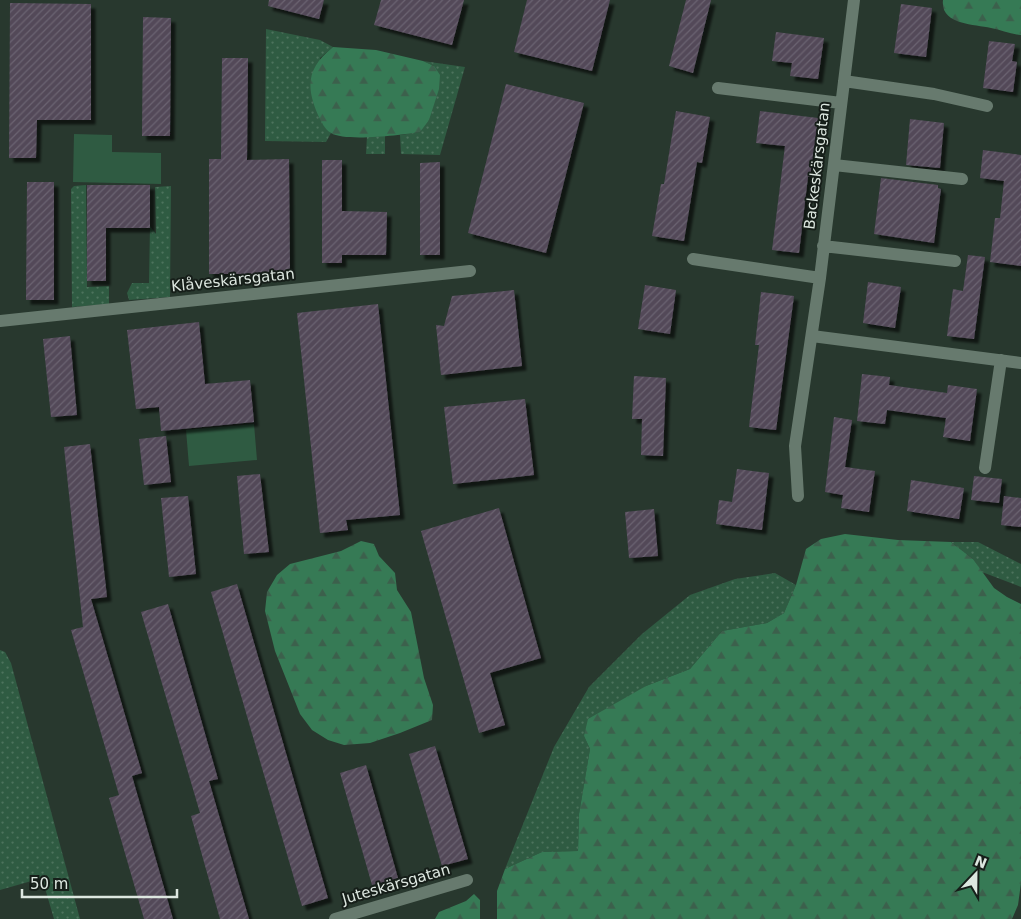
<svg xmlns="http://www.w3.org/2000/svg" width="1021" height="919" font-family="'DejaVu Sans',sans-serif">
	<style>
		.grass { fill: url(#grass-dots) }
		.forest { fill: url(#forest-firs) }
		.park { fill: #2f5b42 }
		.building { fill: url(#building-hatch); filter: url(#shadow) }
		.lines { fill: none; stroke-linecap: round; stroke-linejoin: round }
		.minor { stroke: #677a6e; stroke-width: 12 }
		.labels { text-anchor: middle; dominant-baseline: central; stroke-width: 4; stroke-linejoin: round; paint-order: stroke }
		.street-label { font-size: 15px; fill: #dde7e0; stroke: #161e19 }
	</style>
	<defs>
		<pattern id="grass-dots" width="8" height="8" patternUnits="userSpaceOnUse" patternTransform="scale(1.25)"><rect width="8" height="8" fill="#2f5b42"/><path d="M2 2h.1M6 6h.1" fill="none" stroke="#4d735d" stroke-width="1.8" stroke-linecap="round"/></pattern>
		<pattern id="forest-firs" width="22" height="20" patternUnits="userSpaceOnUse" patternTransform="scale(1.25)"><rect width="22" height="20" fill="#367a55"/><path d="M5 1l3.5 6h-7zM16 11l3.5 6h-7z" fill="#3c604c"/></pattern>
		<pattern id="building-hatch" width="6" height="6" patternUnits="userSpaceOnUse" patternTransform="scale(1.25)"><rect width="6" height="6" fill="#534959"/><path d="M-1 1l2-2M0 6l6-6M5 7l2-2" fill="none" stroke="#6b6371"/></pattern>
		<filter id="shadow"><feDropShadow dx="4.5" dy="4.5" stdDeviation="1" flood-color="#0009"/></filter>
	</defs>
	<rect width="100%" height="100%" fill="#28382e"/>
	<path class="grass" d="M266 29 320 40 333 47 320 58 322 123 331 133 326 142 265 141Z
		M423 61 465 67 440 155 401 154 400 135 420 132 434 66Z
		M385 135V154H366L367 136Z
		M86 185 87 287 109 286V304L72 307 71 189 74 186Z
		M171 186 170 297 129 300 127 293 132 283H149L150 226 156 234 155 187Z
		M951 542H978L1021 564V587L982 572 973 559Z
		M775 573 796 585 784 613 767 623 722 631 690 669 646 686 584 736 590 749 579 814 578 851 542 852 505 869 554 747 589 687 642 634 690 595 735 579Z
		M0 650 5 652 11 663 80 919H54L42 878 0 890Z"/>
	<path class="forest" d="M943 0H1021V35C1010 34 1001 30 991 28 974 24 940 25 943 0Z
		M333 47 376 50 423 61 434 66 440 75 439 89 429 120 420 132C402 135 345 142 331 133 325 130 321 121 318 115 305 85 308 67 333 47Z
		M845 534 898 540 951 542 973 559 994 588 1007 597 1021 604V883L1018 905 1012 919H497V891L505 869 542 852 578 851 579 814 590 749 584 736 588 719 646 686 690 669 722 631 767 623 784 613 796 585 806 549 821 539Z
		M361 541 374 544 379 556 395 573 397 590 411 612 424 678 433 705 432 720 400 733 370 743 344 745 328 740 312 730 300 714 275 651 265 611 267 592 277 575 290 564 341 551Z
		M474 894 480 900V919H435L439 912 466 901Z"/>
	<path class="park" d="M74 134 112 135V152L161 153V184L73 182Z
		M254 424 257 460 189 466 186 430Z"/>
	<path class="building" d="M269 0H324L319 19 268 6Z
		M381 0H464L452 45 374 25Z
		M527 0H610L592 71 514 52Z
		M686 0H711L693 73 669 66Z
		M10 3 91 4V120H37L36 158H9Z
		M901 4 932 8 926 57 894 53Z
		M143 17 171 18 170 136H142Z
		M776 32 824 38 818 79 790 76 792 63 772 61Z
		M989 41 1015 44 1012 61 1017 62 1013 92 983 88Z
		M222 58H248L247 160 289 159 290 274H209V159H221Z
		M506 84 584 103 546 253 468 233Z
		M676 111 710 117 702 163 697 162 684 241 652 236 661 184H664Z
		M760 111 818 118 810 177H808L799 253 772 250 785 146 756 143Z
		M910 119 944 123 940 168 906 165Z
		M983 150 1021 155V266L990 262 995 218H1000L1004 181 980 178Z
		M322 160H342V211L387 212 386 255H342V263H322Z
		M440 162V255H420V163Z
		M881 178 938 185V188L941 189 934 243 874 234Z
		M27 182H54V300H26Z
		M87 185H150V228H106V281H87Z
		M968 255 985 257 974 339 947 336 953 289 963 291Z
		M868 282 901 287 895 328 863 323Z
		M645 285 676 290 670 334 638 329Z
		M514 290 522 366 441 375 436 325 444 326 452 296Z
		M761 292 794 296 776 430 749 427 759 345H755Z
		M378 304 400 515 346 520 348 530 320 533 297 313Z
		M199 322 205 384 250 380 254 422 161 431 159 407 136 409 127 330Z
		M70 336 77 415 51 417 43 339Z
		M862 374 890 377 889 385 947 393 948 385 977 389 970 441 943 437 946 418 887 410 885 424 857 421Z
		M634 376 666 378 663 456 641 455 642 419H632Z
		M525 399 534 475 453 484 444 407Z
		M834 417 852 420 845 467 875 471 869 512 841 508 843 495 825 492Z
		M166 436 171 482 144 485 139 439Z
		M90 444 107 597 91 599 142 773 132 776 173 919H144L109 798 119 795 71 630 83 627 64 447Z
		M737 469 769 473 762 530 716 524 719 500 732 502Z
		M260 474 269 552 244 554 237 476Z
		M974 476 1002 479 999 503 971 500Z
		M911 480 964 488 959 519 907 511Z
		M188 496 196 574 169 577 161 498Z
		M1004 496 1021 498V527L1001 525Z
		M499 508 541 658 490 673 505 725 479 733 421 531Z
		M654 509 658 556 629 558 625 512Z
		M237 584 328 898 302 906 211 592Z
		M168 604 218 779 209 781 249 919H220L191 816 200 813 141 612Z
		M435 746 468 859 442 866 409 754Z
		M366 765 398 878 372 885 340 773Z"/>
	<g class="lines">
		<path class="minor" d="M844 81 934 94 987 106
			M718 88 841 103
			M834 165 962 179
			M823 246 955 261
			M693 259 820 278
			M0 321 470 271
			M812 336 1021 363
			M985 468 1001 360
			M798 496 795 446 820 278 854 0
			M335 919 467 880"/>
	</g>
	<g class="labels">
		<g class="street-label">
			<text transform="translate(817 166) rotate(-83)">Backeskärsgatan</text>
			<text transform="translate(233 280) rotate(-6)">Klåveskärsgatan</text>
			<text transform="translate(396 884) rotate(-16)">Juteskärsgatan</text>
		</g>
	</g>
	<g transform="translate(976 874) rotate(22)" stroke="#161e19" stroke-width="4" paint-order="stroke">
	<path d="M0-4L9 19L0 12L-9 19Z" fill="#dde7e0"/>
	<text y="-8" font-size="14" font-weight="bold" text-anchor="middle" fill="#dde7e0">N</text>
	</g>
	<path d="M22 889v8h155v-8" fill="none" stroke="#dde7e0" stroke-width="2.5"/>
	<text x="30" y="889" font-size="15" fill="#dde7e0" stroke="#161e19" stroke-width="4" paint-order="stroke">50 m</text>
</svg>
